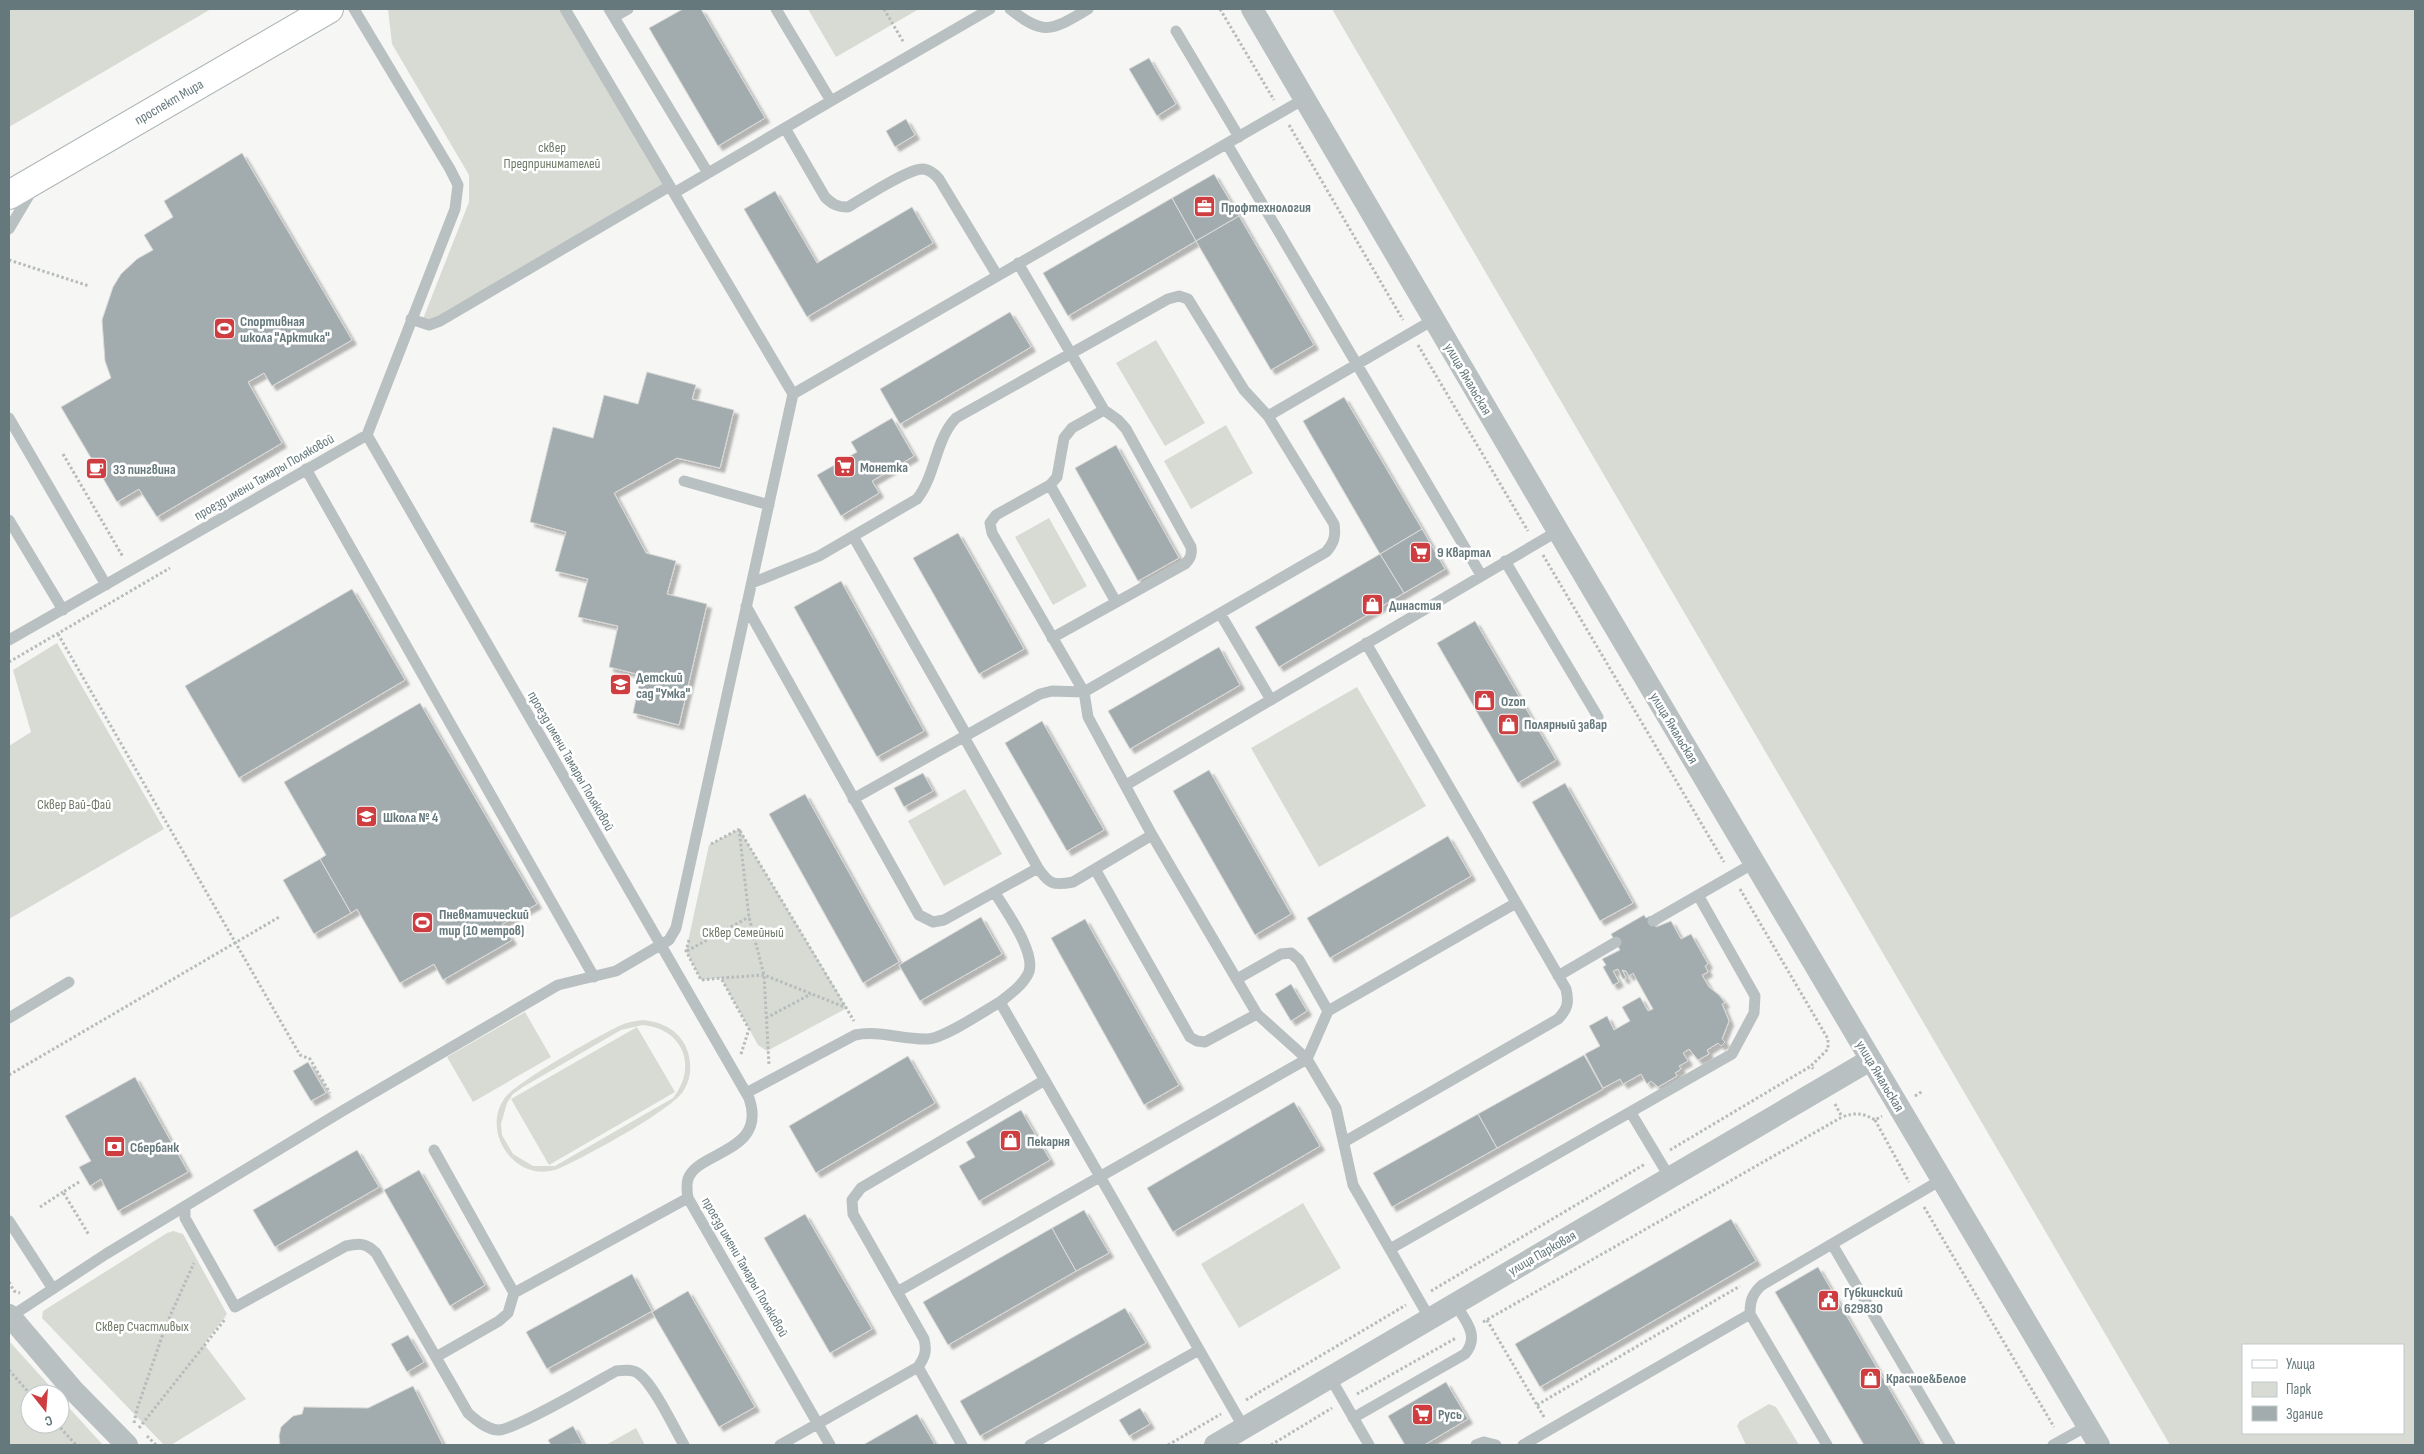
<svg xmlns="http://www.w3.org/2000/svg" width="2424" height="1454" font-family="'Sofia Sans Condensed',sans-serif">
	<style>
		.green { fill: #d8dbd4; fill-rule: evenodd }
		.building { fill: #a2acae; stroke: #d8d8d6; filter: url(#shadow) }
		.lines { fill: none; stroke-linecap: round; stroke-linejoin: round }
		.secondary-casing { stroke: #aeb6b8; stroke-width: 30 }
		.path { stroke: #b6bbbc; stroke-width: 3; stroke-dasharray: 2.5 2.5; stroke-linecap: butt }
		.lane { stroke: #b9c0c1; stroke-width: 11 }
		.street { stroke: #b9c0c1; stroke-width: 22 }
		.secondary { stroke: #fff; stroke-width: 28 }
		.labels { text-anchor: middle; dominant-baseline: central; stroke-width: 5; stroke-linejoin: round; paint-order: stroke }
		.street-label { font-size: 14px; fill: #65787b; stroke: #fff }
		.park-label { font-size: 14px; fill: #6f7967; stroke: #fff }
		.poi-label { font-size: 14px; font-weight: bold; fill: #65787b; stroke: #fff; text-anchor: start }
	</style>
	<defs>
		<filter id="shadow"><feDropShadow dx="4.5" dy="4.5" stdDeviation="1" flood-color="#0004"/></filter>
	</defs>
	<rect width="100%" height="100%" fill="#f6f6f4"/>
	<path class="green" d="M9 9H211L9 127Z
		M388 9H565L670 186 450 315 421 324 469 202V175L392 44Z
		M808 9H919L836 57Z
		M1332 9H2415V1445H2170ZM2243 1345H2403V1433H2243Z
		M1156 340 1205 423 1165 446 1116 363Z
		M1226 425 1253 473 1191 509 1164 461Z
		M1049 518 1087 586 1053 605 1015 537Z
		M57 643 164 829 9 919V746L31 732 13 670Z
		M1357 687 1426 806 1319 867 1251 748Z
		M965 789 1002 854 944 886 908 821Z
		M739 829 847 1008 767 1051 758 1045 721 978 701 980 686 951 709 845Z
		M525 1012 551 1057 473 1102 447 1057Z
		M643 1020C661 1022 678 1029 686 1047 692 1061 692 1077 684 1090 674 1109 583 1158 560 1168 519 1186 480 1135 504 1099 514 1083 600 1035 621 1025 629 1022 635 1021 643 1020ZM643 1025C683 1029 698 1066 673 1098L555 1166H533L513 1154 502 1135 501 1124 507 1103 513 1094 523 1087 621 1030Z
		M637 1027 675 1092 549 1165 511 1099Z
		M1303 1203 1341 1268 1239 1328 1201 1264Z
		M173 1231 183 1234 227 1314 204 1344 246 1399 171 1445H164L42 1318 43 1311 167 1233Z
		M9 1341 57 1394H30V1424H60V1398L103 1445H9Z
		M1769 1404 1776 1407 1799 1445H1746L1737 1426 1740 1421Z
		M636 1428 645 1445H606Z"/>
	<path class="building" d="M683 9H701L765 118 718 146 649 28Z
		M1149 58 1176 104 1157 116 1129 69Z
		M906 119 915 135 895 147 886 131Z
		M242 153 352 340 272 386 264 373 248 382 282 443 157 517 139 489 117 502 61 407 111 378 105 361 102 320 113 287 121 274 137 259 153 250 144 235 173 217 164 201Z
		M1214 174 1239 216 1196 241 1172 198Z
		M775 191 817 263 912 207 933 243 807 317 744 209Z
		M1172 198 1196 241 1068 316 1043 273Z
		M1239 216 1314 345 1271 370 1196 241Z
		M1010 312 1031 347 900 424 880 389Z
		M647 372 696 385 692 399 734 410 720 468 677 458 614 493 646 553 676 561 667 594 707 604 679 725 633 713 641 675 609 667 618 626 578 617 588 579 555 571 566 532 530 522 553 427 593 438 604 395 638 404Z
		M1344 397 1422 529 1380 554 1303 421Z
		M892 418 914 456 872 481 879 493 841 516 817 475 857 452 851 442Z
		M1116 445 1179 558 1138 581 1075 468Z
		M1422 529 1445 569 1404 593 1380 554Z
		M958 533 1024 649 979 674 913 558Z
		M1380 554 1404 593 1279 667 1255 627Z
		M841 581 924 731 877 757 794 607Z
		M352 589 405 680 239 778 185 686Z
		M1475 621 1556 760 1518 783 1437 643Z
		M1219 647 1240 685 1130 749 1108 711Z
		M420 703 537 904 502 924 512 940 443 980 434 964 400 983 357 909 351 913 320 859 326 855 284 782Z
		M1042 721 1104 830 1067 851 1005 743Z
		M1209 770 1291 914 1255 935 1173 791Z
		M923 773 933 791 904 807 894 788Z
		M1565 783 1633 903 1600 921 1532 802Z
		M805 794 899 962 863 983 769 814Z
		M1448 836 1471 876 1330 958 1307 918Z
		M320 859 351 913 314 934 283 880Z
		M1644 915 1646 918 1650 916 1656 927 1671 921 1681 939 1691 934 1708 964 1705 966 1708 972 1702 975 1709 987 1719 995 1725 1003 1722 1004 1729 1021 1722 1039 1725 1042 1721 1046 1718 1043 1707 1050 1709 1054 1698 1060 1689 1049 1683 1053 1688 1061 1679 1066 1681 1069 1675 1073 1677 1076 1658 1087 1651 1081 1647 1084 1641 1074 1623 1084 1620 1079 1603 1088 1585 1054 1600 1046 1589 1026 1607 1016 1614 1030 1630 1021 1622 1007 1640 997 1648 1011 1653 1009 1633 973 1629 976 1626 971 1622 970 1626 978 1623 979 1618 969 1613 971 1619 982 1613 985 1603 967 1606 965 1602 959 1620 950 1611 934Z
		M981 917 1002 954 920 1001 899 965Z
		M1085 919 1179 1085 1144 1105 1051 938Z
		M1291 984 1307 1011 1291 1021 1275 994Z
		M1584 1055 1603 1089 1497 1148 1478 1114Z
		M908 1056 935 1103 816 1173 789 1126Z
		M308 1062 326 1093 311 1101 293 1071Z
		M135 1077 188 1172 118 1211 101 1179 90 1186 79 1167 91 1161 65 1116Z
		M1294 1102 1320 1146 1173 1232 1147 1188Z
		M1021 1110 1050 1160 979 1201 959 1166 975 1157 966 1142Z
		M1478 1114 1497 1148 1392 1207 1373 1173Z
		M357 1150 379 1187 275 1247 253 1210Z
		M419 1170 485 1285 450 1306 384 1190Z
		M1084 1210 1109 1253 1076 1271 1052 1228Z
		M805 1214 872 1329 830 1353 764 1238Z
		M1731 1219 1756 1261 1540 1387 1515 1344Z
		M1052 1228 1076 1271 948 1345 923 1302Z
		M1818 1267 1922 1445H1864L1775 1292Z
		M632 1274 652 1311 547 1369 526 1332Z
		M688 1291 755 1407 719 1427 652 1312Z
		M1125 1308 1146 1343 980 1436 960 1401Z
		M408 1335 424 1362 407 1372 391 1344Z
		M1446 1382 1468 1419 1424 1445H1405L1388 1416Z
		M413 1386 443 1445H280L279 1436 281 1427 293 1416 302 1414 304 1407 368 1408Z
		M1140 1408 1150 1424 1129 1436 1119 1420Z
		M917 1414 935 1445H863Z
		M573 1426 583 1444 551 1445 548 1440Z"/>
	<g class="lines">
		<defs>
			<path id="secondary" d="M9 195 329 9"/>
		</defs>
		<use href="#secondary" class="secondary-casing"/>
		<path class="path" d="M884 9 904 43
			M1220 9 1274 100
			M1289 125 1403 320
			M9 260 89 286
			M1418 345 1528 531
			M63 454 123 557
			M1543 555 1724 862
			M58 634 300 1055 310 1059 330 1093
			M9 662 170 568
			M739 829 749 917 764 975 769 1065
			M740 831 854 1021
			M711 844 739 829
			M1740 889 1828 1039V1049L1811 1066 1813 1069
			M689 940 686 951 701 980 721 978
			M687 951 749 917
			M766 1018 811 994
			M741 1054 749 1029 721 978 764 975 847 1008
			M9 1075 281 916
			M1915 1096 1923 1091
			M1835 1104 1842 1117
			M1875 1120 1909 1182
			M1670 1150 1811 1066
			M79 1182 63 1192 89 1235
			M40 1207 63 1192
			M1924 1207 2054 1427
			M9 1282 14 1291 20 1293
			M1431 1291 1645 1164
			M1487 1320 1544 1417
			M1483 1322 1842 1117C1856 1112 1863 1113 1875 1120L1882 1116
			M9 1370 30 1394
			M1357 1394 1456 1338
			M1246 1400 1406 1305
			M1537 1405 1740 1286
			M134 1423 137 1409 166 1325 194 1263
			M57 1424 76 1445
			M139 1428 226 1318
			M147 1436 156 1445
			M1168 1445 1221 1414
			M1271 1445 1332 1408"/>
		<path class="lane" d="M354 9 450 169 458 185 455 209 367 435
			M609 9 708 173
			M776 9 831 101 990 9
			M1010 9C1045 37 1052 30 1088 9
			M614 17 628 9
			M1176 31 1239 137
			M785 128 825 197C832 204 837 207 848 207 862 199 909 168 923 169 930 170 935 174 939 179L997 275
			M1227 144 1481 575
			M674 193 831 101
			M9 229 31 192
			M1018 263 1104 410 1118 420 1126 429 1191 547C1192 554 1191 558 1185 564L1052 638
			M411 319 429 325 440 321 670 186
			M793 394 1304 99
			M1104 410 1072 428 1064 438 1057 477 1050 485 996 515 990 523 992 533 1084 692 1088 717 1152 835 1257 1014 1307 1059 1336 1108 1353 1185 1430 1319
			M9 418 106 585
			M306 469 594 977
			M684 481 769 505
			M1050 485 1116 602
			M9 520 63 610
			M853 536 967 736
			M1505 561 1598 717
			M752 583 819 556 917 499C936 475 935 440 956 418L1168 299 1179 296 1188 299 1244 390 1268 416
			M746 606 919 915 933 922 944 920 1038 868C1049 884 1053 886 1073 882L1152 835
			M1221 615 1271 700
			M9 640 367 435 749 1098C768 1153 697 1151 688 1179 686 1186 687 1192 688 1198L830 1445
			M964 737 1038 868
			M1126 785 1558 531
			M853 799 1040 694 1052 691 1084 692 1326 552C1334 543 1336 536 1334 524L1268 416 1433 320
			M1095 869 1190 1037 1197 1041 1205 1042 1257 1014
			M995 893C1006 911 1038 955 1028 974 1022 986 1010 994 1000 1002L1244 1428
			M1653 921 1754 863
			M1558 976 1616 942
			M1237 979 1281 954 1291 953 1299 960 1328 1011
			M9 1018 69 982
			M746 1093 855 1035C879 1030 903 1040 928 1039 945 1038 984 1011 1000 1002
			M1631 1113 1670 1178
			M1344 1142 1558 1019C1568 1009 1569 1002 1566 989L1366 643
			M434 1150 514 1293
			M185 1207V1218L235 1307 346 1246C360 1243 366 1243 376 1253L468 1413C476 1420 486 1429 498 1430 515 1430 596 1382 616 1371 624 1370 633 1369 639 1374 654 1385 674 1428 684 1445
			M9 1221 53 1289
			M1832 1244 1950 1445
			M1390 1249 1732 1054 1754 1013 1755 996 1698 895
			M897 1292 1307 1059 1328 1011 1516 903
			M1750 1314C1750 1301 1752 1294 1762 1285L1941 1180
			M10 1317 106 1254 344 1110 558 985 616 971 669 940 676 928 793 394 565 9
			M436 1357 499 1321 508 1313 514 1293 688 1198
			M1330 1377 1369 1445
			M1353 1418 1465 1354C1480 1336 1466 1321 1455 1304
			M780 1445 918 1367
			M962 1445 918 1367C925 1357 927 1351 924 1339L853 1214 852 1200 861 1188 1045 1080
			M1030 1445 1199 1350
			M1476 1445 1484 1442 1496 1445
			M1523 1445 1750 1314 1827 1445
			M2053 1445 2087 1426"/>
		<path class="street" d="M1252 9 1558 531 2099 1445
			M9 1315 73 1390 127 1445
			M1215 1445 1870 1060"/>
		<use href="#secondary" class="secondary"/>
	</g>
	<defs>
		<symbol id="office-square" viewBox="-11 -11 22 22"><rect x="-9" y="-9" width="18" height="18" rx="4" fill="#ce3d3f" stroke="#fff"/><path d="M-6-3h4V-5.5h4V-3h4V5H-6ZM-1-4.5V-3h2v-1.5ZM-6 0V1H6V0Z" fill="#fff"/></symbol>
		<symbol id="stadium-square" viewBox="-11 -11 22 22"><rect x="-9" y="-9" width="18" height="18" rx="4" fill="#ce3d3f" stroke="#fff"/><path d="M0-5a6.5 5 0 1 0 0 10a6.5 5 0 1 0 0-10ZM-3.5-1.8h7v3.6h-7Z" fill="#fff"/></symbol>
		<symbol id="supermarket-square" viewBox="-11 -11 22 22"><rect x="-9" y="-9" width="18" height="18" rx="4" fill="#ce3d3f" stroke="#fff"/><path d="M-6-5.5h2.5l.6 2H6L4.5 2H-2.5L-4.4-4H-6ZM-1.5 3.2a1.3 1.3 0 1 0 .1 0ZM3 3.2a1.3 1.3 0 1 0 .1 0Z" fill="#fff"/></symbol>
		<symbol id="cafe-square" viewBox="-11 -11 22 22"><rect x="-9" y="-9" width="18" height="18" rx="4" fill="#ce3d3f" stroke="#fff"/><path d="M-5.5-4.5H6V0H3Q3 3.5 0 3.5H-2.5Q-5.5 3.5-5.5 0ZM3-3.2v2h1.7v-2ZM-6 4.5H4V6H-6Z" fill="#fff"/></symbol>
		<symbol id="shop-square" viewBox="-11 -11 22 22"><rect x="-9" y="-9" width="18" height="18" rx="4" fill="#ce3d3f" stroke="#fff"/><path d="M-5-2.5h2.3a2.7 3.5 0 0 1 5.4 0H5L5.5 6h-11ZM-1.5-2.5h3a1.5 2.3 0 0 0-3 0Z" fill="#fff"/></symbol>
		<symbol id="school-square" viewBox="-11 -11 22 22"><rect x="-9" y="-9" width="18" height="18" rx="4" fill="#ce3d3f" stroke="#fff"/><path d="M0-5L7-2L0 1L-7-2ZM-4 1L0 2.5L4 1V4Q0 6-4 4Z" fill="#fff"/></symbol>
		<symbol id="bank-square" viewBox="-11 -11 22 22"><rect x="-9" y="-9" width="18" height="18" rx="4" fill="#ce3d3f" stroke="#fff"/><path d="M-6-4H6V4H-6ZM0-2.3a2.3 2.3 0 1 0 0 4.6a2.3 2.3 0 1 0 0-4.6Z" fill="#fff"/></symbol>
		<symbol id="civic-square" viewBox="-11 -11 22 22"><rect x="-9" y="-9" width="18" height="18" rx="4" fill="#ce3d3f" stroke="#fff"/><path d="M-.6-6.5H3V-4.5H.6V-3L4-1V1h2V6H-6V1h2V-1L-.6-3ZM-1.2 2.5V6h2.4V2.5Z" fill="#fff"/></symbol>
	</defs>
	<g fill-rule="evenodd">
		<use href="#office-square" x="1192" y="194" width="25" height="25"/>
		<use href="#stadium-square" x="212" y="316" width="25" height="25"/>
		<use href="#supermarket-square" x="832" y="454" width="25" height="25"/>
		<use href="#cafe-square" x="84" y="456" width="25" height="25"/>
		<use href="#supermarket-square" x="1408" y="540" width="25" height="25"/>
		<use href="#shop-square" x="1360" y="592" width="25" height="25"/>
		<use href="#school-square" x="608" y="672" width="25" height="25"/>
		<use href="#shop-square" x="1472" y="688" width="25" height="25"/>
		<use href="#shop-square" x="1496" y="712" width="25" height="25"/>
		<use href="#school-square" x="354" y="804" width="25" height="25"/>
		<use href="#stadium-square" x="410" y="910" width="25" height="25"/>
		<use href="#shop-square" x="998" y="1128" width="25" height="25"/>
		<use href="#bank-square" x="102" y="1134" width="25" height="25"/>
		<use href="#civic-square" x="1816" y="1288" width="25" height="25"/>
		<use href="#shop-square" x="1858" y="1366" width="25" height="25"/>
		<use href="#supermarket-square" x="1410" y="1402" width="25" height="25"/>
	</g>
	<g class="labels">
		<g class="street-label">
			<text transform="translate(169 102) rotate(-30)">проспект Мира</text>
			<text transform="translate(1468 379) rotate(60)">улица Ямальская</text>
			<text transform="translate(264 477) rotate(-30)">проезд имени Тамары Поляковой</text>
			<text transform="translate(1674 728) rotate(59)">улица Ямальская</text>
			<text transform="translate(571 761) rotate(60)">проезд имени Тамары Поляковой</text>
			<text transform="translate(1880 1076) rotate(59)">улица Ямальская</text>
			<text transform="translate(1542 1253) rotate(-30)">улица Парковая</text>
			<text transform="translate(745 1267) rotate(60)">проезд имени Тамары Поляковой</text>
		</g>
		<g class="park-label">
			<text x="552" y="147">сквер<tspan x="552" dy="16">Предпринимателей</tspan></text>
			<text x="74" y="804">Сквер Вай-Фай</text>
			<text x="743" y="932">Сквер Семейный</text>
			<text x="142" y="1326">Сквер Счастливых</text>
		</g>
		<g class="poi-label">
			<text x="1221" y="207">Профтехнология</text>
			<text x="240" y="321">Спортивная<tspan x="240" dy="16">школа "Арктика"</tspan></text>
			<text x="860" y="467">Монетка</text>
			<text x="113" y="469">33 пингвина</text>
			<text x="1437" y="552">9 Квартал</text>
			<text x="1389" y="605">Династия</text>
			<text x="636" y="677">Детский<tspan x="636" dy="16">сад "Умка"</tspan></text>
			<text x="1501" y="701">Ozon</text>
			<text x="1524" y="724">Полярный завар</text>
			<text x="383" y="817">Школа № 4</text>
			<text x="439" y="914">Пневматический<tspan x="439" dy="16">тир (10 метров)</tspan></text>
			<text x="1027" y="1141">Пекарня</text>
			<text x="130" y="1147">Сбербанк</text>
			<text x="1844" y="1292">Губкинский<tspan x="1844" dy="16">629830</tspan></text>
			<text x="1886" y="1378">Красное&amp;Белое</text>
			<text x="1438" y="1414">Русь</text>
		</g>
	</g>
	<rect width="2424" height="1454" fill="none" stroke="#65787b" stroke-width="20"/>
	<rect x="2242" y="1344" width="162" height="90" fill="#ffffff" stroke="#c1c9ca"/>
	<rect x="2252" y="1360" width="25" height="8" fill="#ffffff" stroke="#c1c9ca"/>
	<text x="2286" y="1369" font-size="15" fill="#65787b">Улица</text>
	<rect x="2252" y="1382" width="25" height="15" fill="#d8dbd4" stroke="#c1c9ca"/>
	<text x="2286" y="1394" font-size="15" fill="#65787b">Парк</text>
	<rect x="2252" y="1406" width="25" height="15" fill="#a2acae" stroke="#c1c9ca"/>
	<text x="2286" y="1419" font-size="15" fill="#65787b">Здание</text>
	<g transform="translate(45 1409) rotate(163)"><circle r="24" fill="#ffffff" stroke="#c1c9ca"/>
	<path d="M0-4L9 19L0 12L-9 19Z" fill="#ce3d3f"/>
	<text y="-8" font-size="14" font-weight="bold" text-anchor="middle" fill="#65787b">С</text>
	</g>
</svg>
